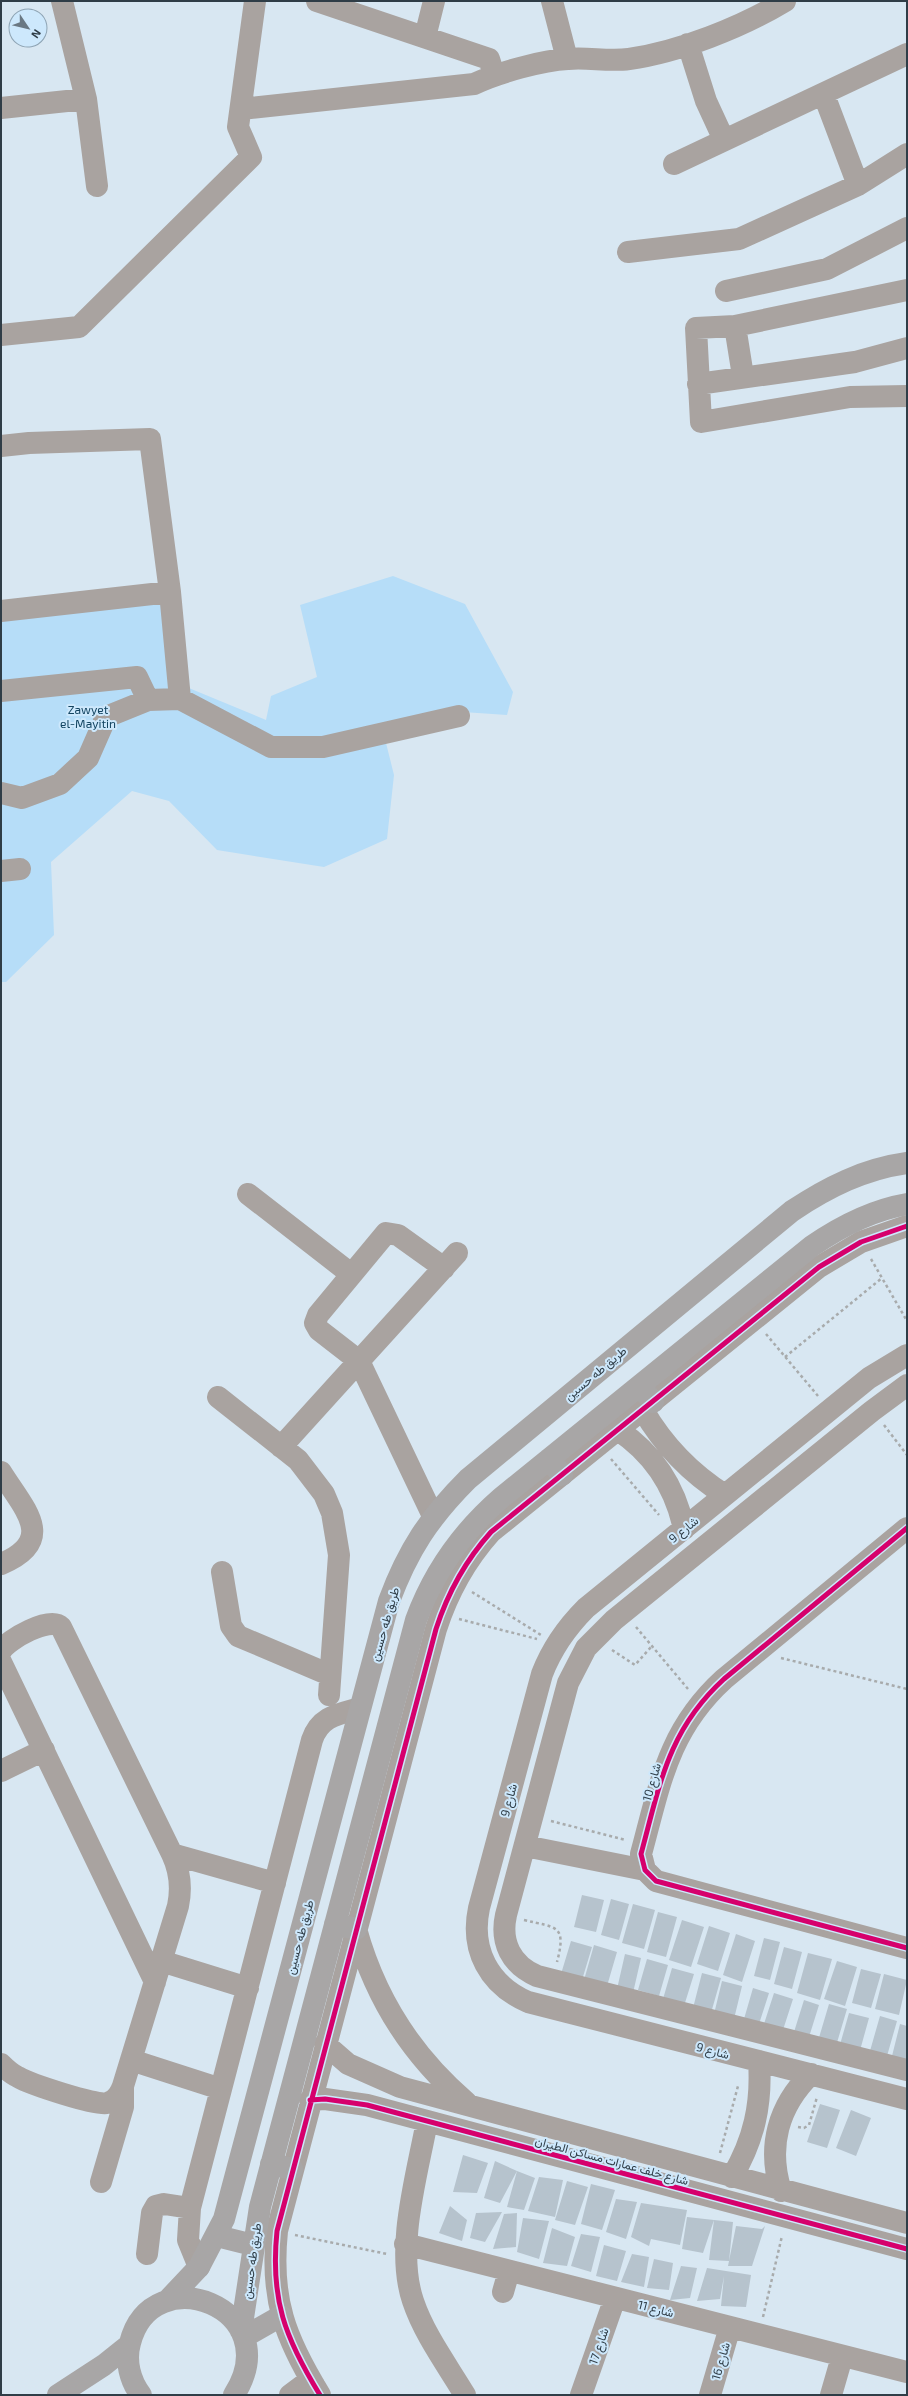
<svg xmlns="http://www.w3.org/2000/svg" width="908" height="2396" font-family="'Exo 2',Vazirmatn,sans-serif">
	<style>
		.green { fill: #b6ddf8 }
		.building { fill: #b6c3cd }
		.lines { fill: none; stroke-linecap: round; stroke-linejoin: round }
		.path { stroke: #a8abac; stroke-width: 2.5; stroke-dasharray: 3 3; stroke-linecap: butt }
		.minor { stroke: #a9a3a0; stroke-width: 22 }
		.major { stroke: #a8a6a6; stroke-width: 22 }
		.cycleway-casing { stroke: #cde8fc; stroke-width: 8 }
		.cycleway { stroke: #d6006c; stroke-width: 5 }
		.labels { text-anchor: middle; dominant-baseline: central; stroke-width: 4; stroke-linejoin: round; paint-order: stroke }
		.park-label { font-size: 12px; fill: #134461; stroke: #cde8fc }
		.street-label { font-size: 12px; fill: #2f3d47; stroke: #cde8fc }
	</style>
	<rect width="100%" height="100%" fill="#d8e7f2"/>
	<path class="green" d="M393 576 465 604 513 692 507 715 463 712 384 735 394 775 387 839 324 867 217 850 169 801 132 791 51 862 54 935 6 982H1V614L168 594 167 679 266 720 271 696 317 677 300 605Z"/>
	<path class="building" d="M582 1895 604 1900 596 1932 574 1927Z
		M611 1899 629 1904 619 1940 601 1935Z
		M633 1904 655 1910 644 1949 622 1943Z
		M658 1912 677 1917 666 1957 647 1952Z
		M682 1920 704 1927 691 1967 669 1960Z
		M709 1926 730 1933 718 1971 697 1964Z
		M736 1934 755 1941 742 1982 723 1975Z
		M764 1938 780 1942 770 1980 754 1976Z
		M571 1941 592 1947 582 1980 561 1974Z
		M594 1945 617 1952 607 1986 584 1980Z
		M784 1947 802 1952 792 1989 774 1984Z
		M808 1953 832 1959 820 2000 797 1993Z
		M625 1954 641 1958 633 1993 617 1989Z
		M647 1959 668 1965 659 1996 638 1990Z
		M837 1961 857 1967 845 2006 824 1999Z
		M672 1968 694 1974 684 2006 663 1999Z
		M861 1969 881 1974 871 2008 852 2003Z
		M702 1973 721 1978 711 2013 693 2008Z
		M884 1974 907 1980 899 2015 875 2009Z
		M722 1981 742 1986 734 2019 714 2014Z
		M753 1988 769 1993 759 2024 744 2019Z
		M774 1993 793 1999 782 2033 763 2027Z
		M804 2000 819 2005 809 2037 794 2032Z
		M829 2004 847 2009 836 2046 818 2041Z
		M849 2013 869 2018 859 2054 839 2048Z
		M880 2016 897 2021 887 2056 870 2051Z
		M900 2024 907 2026V2054L905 2063 891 2060Z
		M820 2104 840 2110 827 2148 807 2142Z
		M851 2110 871 2118 856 2156 836 2148Z
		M463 2155 488 2163 477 2193 453 2192Z
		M495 2161 517 2171 500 2203 484 2198Z
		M517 2171 535 2178 524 2210 507 2207Z
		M539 2177 563 2180 555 2217 528 2211Z
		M567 2181 588 2187 575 2225 555 2220Z
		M591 2184 615 2190 602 2230 581 2224Z
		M616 2199 637 2202 626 2239 606 2232Z
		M641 2203 687 2210 680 2245 651 2239 649 2246 631 2237Z
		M450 2206 467 2220 462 2241 439 2233Z
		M502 2212 485 2242 470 2238 476 2213Z
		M517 2213 516 2247 493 2249 504 2214Z
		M687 2217 714 2220 703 2253 682 2249Z
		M523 2218 549 2221 539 2259 517 2252Z
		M714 2220 733 2222 729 2261 709 2260Z
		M736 2226 762 2229 765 2226 752 2266H728Z
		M552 2228 575 2237 567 2266 543 2263Z
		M581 2234 600 2237 591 2272 571 2266Z
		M604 2245 626 2251 617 2281 596 2276Z
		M632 2254 649 2257 644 2287 621 2282Z
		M654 2259 673 2263 669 2290 647 2288Z
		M681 2266 697 2268 690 2298 670 2300Z
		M707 2268 751 2275 746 2307 721 2306 724 2276 720 2299 697 2301Z"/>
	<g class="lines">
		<path class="path" d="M871 1259 907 1321
			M766 1334 818 1396
			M785 1357 882 1278
			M884 1425 907 1455
			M611 1459 659 1515
			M472 1592 541 1635
			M459 1619 537 1639
			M636 1627 688 1689
			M612 1650 635 1665 652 1646
			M781 1658 907 1689
			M551 1821 626 1840
			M524 1920C556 1928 567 1924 557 1962
			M798 2127 804 2128 809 2125 817 2097
			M720 2153 738 2086
			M295 2235 387 2254
			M763 2317 782 2236"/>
		<path class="minor" d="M62 1 86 99 97 186
			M317 1 489 59 494 75
			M552 1 567 59
			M425 37 434 1
			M688 44 706 101 724 140
			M824 95 858 185
			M1 108 86 99
			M241 109 474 84C497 73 543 60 568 59 588 57 609 62 629 59 679 52 742 27 785 1
			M674 164 907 54
			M628 252 739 239 858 185 907 154
			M907 290 735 326 696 328 701 422 850 397 907 396
			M726 291 827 269 907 228
			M735 326 743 376
			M1 335 79 327 251 157 238 127 255 1
			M698 384 855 362 907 348
			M1 446 29 443 150 439 170 592 180 699
			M1 611 170 592
			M1 691 137 677 148 700
			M1 793 22 798 60 784 88 758 106 717 148 700 180 699 271 747H323L459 716
			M1 871 20 869
			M248 1194 351 1274
			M907 1355 869 1378 586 1608C566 1628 552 1648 542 1674L479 1908C470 1950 489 1985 528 2002L907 2099
			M907 1385 872 1411 614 1620 586 1648 568 1683 506 1915C500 1942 511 1965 537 1976L907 2070
			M218 1397 298 1460 324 1494 332 1513 339 1555 329 1695
			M643 1410C664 1446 690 1473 725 1495
			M618 1430C654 1454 675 1486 684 1529
			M281 1447 457 1253
			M1 1472C24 1509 58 1540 1 1564
			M433 1516 359 1361 319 1330 315 1323 318 1315 386 1233 398 1235 444 1268
			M907 1528 724 1679C668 1730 660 1784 641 1854L645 1870 656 1881 907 1948
			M222 1572 231 1626 238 1636 330 1675
			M1 1651C8 1639 50 1616 61 1627L172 1854C180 1871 182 1887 178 1906L123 2086C120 2094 116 2101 107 2103 96 2106 30 2084 18 2077 11 2074 6 2069 1 2064
			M1 1662 155 1982
			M1 1771 44 1750
			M525 1846 645 1870
			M172 1854 275 1883
			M356 1929C375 1998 411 2055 466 2102
			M161 1961 248 1988
			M325 2044 348 2064 400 2087 907 2223
			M131 2060 221 2089
			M310 2100 325 2099 367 2105 907 2249
			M427 2121C417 2176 395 2248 413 2301 424 2334 447 2365 465 2395
			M732 2177C754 2140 762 2104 759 2061
			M101 2182 123 2107V2086
			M781 2191C767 2147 778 2106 811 2074
			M405 2244 907 2372
			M147 2254 152 2213 156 2206 164 2204 190 2208
			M199 2267 188 2240 190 2208 312 1740C320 1716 339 1714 360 1708
			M503 2292 509 2271
			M290 2395 302 2386 314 2385
			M320 2395C285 2338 270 2299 277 2231L436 1629C448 1592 465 1561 491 1532L819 1267 861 1242 907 1226
			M581 2395 615 2298
			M710 2395 730 2327
			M831 2395 842 2357"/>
		<path class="major" d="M640 1386 653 1402
			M549 1459 562 1475
			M335 1924 356 1929
			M271 2164 292 2169
			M217 2236 253 2245
			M167 2301 199 2267 224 2219 389 1601C408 1550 429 1518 468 1479L792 1211C828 1187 864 1169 907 1163
			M241 2331 260 2207 416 1620C434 1571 462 1532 501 1498L812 1246C841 1226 872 1210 907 1204
			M244 2337 281 2316
			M58 2395 104 2365 129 2345
			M141 2395C130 2381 125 2361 130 2343 152 2256 289 2308 234 2395"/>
		<defs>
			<path id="cycleway" d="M907 1528 724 1679C668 1730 660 1784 641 1854L645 1870 656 1881 907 1948
				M310 2100 325 2099 367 2105 907 2249
				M320 2395C285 2338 270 2299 277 2231L436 1629C448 1592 465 1561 491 1532L819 1267 861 1242 907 1226"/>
		</defs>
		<use href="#cycleway" class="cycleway-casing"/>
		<use href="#cycleway" class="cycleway"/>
	</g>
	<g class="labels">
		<g class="park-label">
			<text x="88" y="709">Zawyet<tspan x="88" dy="14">el-Mayitin</tspan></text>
		</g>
		<g class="street-label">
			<text transform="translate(595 1373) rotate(-40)">طريق طه حسين</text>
			<text transform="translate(683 1529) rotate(-39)">شارع 9</text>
			<text transform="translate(384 1624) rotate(-74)">طريق طه حسين</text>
			<text transform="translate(651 1782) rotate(-74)">شارع 10</text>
			<text transform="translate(508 1800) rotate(-75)">شارع 9</text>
			<text transform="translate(299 1937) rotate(-75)">طريق طه حسين</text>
			<text transform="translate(713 2050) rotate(15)">شارع 9</text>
			<text transform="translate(612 2160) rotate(15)">شارع خلف عمارات مساكن الطيران</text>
			<text transform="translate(251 2261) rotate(-82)">طريق طه حسين</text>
			<text transform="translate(656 2308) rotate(14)">شارع 11</text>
			<text transform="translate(598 2346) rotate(-71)">شارع 17</text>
			<text transform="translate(720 2361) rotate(-74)">شارع 16</text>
		</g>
	</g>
	<rect width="908" height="2396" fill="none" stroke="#2f3d47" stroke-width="4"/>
	<g transform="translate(28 28) rotate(125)"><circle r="19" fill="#cde8fc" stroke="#8ea4b4"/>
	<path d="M0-3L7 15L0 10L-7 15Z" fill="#6a7883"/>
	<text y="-6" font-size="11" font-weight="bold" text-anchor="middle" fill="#2f3d47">N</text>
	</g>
</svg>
